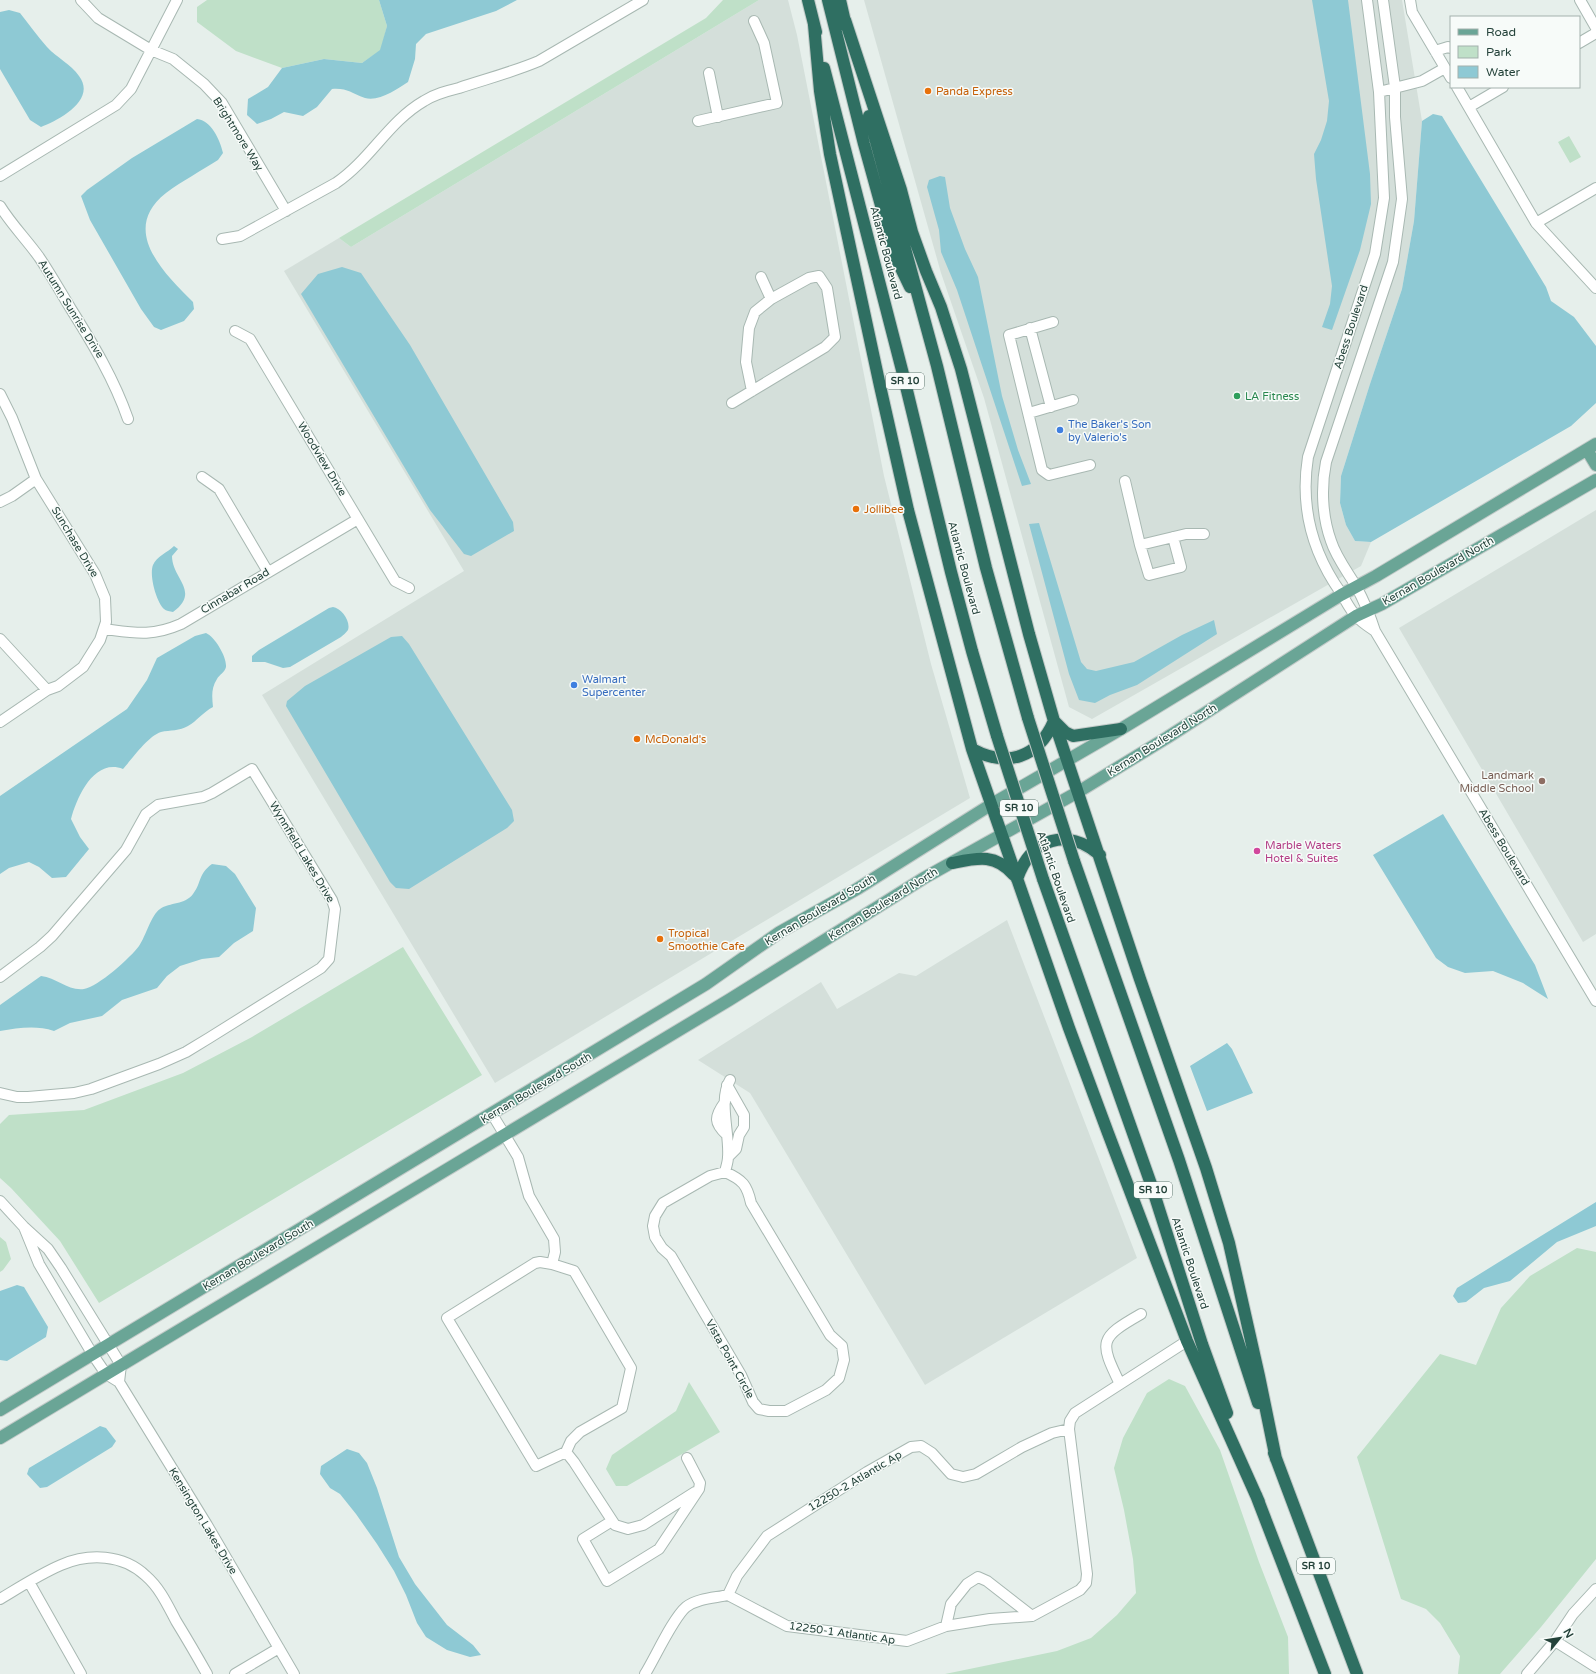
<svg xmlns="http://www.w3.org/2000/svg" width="1596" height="1674" font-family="'Varela Round',sans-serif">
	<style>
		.built { fill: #d4dfda }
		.green { fill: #bfe0c8 }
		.water { fill: #8ec9d4 }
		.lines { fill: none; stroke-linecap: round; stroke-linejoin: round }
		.street-casing { stroke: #a8b8b2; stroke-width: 12 }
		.primary-casing { stroke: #c2cac8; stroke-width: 14 }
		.highway-casing { stroke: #c2cac8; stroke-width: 14 }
		.street { stroke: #fff; stroke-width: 10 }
		.primary { stroke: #6aa596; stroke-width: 12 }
		.highway { stroke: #2f6f62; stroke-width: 12 }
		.highway-bridge-casing { stroke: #c2cac8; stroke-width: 14; stroke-linecap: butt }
		.highway-bridge { stroke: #2f6f62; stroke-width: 12 }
		.food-dot { fill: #e8710a; stroke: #f7fbf9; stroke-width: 1.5 }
		.leisure-dot { fill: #2e9e5b; stroke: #f7fbf9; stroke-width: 1.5 }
		.shop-dot { fill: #3f7fe0; stroke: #f7fbf9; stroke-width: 1.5 }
		.education-dot { fill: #8d6e63; stroke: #f7fbf9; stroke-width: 1.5 }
		.hotel-dot { fill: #d1479c; stroke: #f7fbf9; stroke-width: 1.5 }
		.labels { text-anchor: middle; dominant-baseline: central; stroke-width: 3; stroke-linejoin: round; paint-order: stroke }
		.shield { fill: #f7fbf9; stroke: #637a73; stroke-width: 1 }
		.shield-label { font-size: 10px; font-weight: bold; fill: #24423a }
		.food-label { font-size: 11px; fill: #c56008; stroke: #f7fbf9; text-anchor: start }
		.street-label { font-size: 11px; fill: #24423a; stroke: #f7fbf9 }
		.leisure-label { font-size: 11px; fill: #27864d; stroke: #f7fbf9; text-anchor: start }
		.shop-label { font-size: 11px; fill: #366cbe; stroke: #f7fbf9; text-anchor: start }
		.education-label { font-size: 11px; fill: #785e54; stroke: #f7fbf9; text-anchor: end }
		.hotel-label { font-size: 11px; fill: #b23c85; stroke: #f7fbf9; text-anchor: start }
	</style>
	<rect width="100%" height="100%" fill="#e6efeb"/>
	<path class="built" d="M759 0H788L797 35 884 476 931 664 970 798 495 1083 262 695 464 571 284 271 339 238 351 247Z
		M864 0H1402L1422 121 1414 221 1402 289 1370 384 1341 476 1340 503 1346 525 1355 541 1371 542 1361 566 1092 719 1069 707 984 398 941 273Z
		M1596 510V934L1583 942 1399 628Z
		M1007 920 1137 1258 925 1385 750 1093 698 1060 821 982 837 1009 899 973 916 976Z"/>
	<path class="green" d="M207 0H379L387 26 381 50 362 63 324 59 282 68 236 51 197 22V7Z
		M723 0H759L351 247 339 238 706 18Z
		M1569 136 1581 157 1570 163 1558 142Z
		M403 947 482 1075 99 1303 60 1241 11 1188 0 1178V1124L9 1115 84 1110 183 1073 252 1037Z
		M0 1237 6 1242 11 1259 3 1270 0 1272Z
		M1577 1248 1596 1252V1559L1541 1627 1500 1674H1458L1460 1656 1440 1623 1426 1609 1401 1599 1357 1457 1440 1354 1476 1365 1501 1308 1530 1276Z
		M1169 1379 1185 1386 1220 1450 1259 1562 1288 1637 1289 1674H945L1057 1651 1091 1638 1117 1615 1136 1593 1133 1559 1124 1510 1114 1468 1123 1438 1147 1393Z
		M689 1382 720 1432 627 1486H616L606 1469 612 1455 676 1411Z"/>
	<path class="water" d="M379 0H517L496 11 426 34 416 44 415 59 408 82C397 89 379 102 365 98 350 93 348 88 332 89L317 107 303 116 284 112 271 119 257 124 247 115 248 99 268 87 282 68 324 59 362 63 380 50 387 26Z
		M1312 0H1348L1370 174 1371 204 1360 250 1332 330 1322 327 1330 304 1332 286 1316 179 1314 154 1321 140 1327 121 1329 101Z
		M9 10 20 13C29 24 37 36 47 47 57 58 71 64 79 76 97 100 59 120 41 127L30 120 0 69V12Z
		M1433 114 1442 116 1546 287 1551 301 1574 317 1596 346V403L1571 426 1371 542 1355 541 1346 525 1340 503 1341 476 1370 384 1402 289 1414 221 1422 121Z
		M197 119C211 120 220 140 223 153L218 160C201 171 182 181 166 193 119 230 164 273 193 302L194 309 184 321 161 330 154 327 141 309 90 220 81 196 87 190 132 158Z
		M940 176 945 177 950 208 965 249 978 277 1002 396 1018 450 1031 484 1022 486 957 290 941 252 939 230 927 187 929 180Z
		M342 267 361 273 410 345 513 522 514 531 471 556 464 554 430 510 301 294 318 274Z
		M1039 523 1081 662 1087 669 1096 671 1134 662 1182 635 1214 620 1217 634 1137 685 1110 695 1095 703 1079 700 1069 674 1029 524Z
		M174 546 178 549 172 556C172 579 201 591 173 612 170 611 166 611 164 609 156 601 149 575 153 565 156 557 168 552 174 546Z
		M333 607C341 608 351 621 348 630 346 633 343 635 341 637L290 667 283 668 265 662H252V656L259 650 329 608Z
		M206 633C215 637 227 657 226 667 225 672 219 675 217 679 211 688 212 697 213 707 203 712 197 721 188 726 180 731 170 730 161 732 148 736 132 759 123 769 94 758 77 797 71 819L80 837 89 849 66 877 52 878 39 867 29 862 9 868 0 874V796L127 709 147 680 157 658 195 636Z
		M402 636 409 644 512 810 514 821 507 828 409 889 396 888 390 882 286 706 287 701 305 686 391 637Z
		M1443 814 1535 965 1548 999 1523 983 1493 971 1465 973 1448 967 1436 958 1373 855Z
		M212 864 226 866 235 874 256 908 253 931 234 943 219 957 202 959 180 966 167 976 157 988 122 1000 102 1016 70 1023 54 1031C36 1025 18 1028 0 1031V1005L41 976C57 978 68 991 84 989 98 987 131 957 139 946 146 936 151 915 160 909 170 902 185 905 193 894 202 882 198 874 212 864Z
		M1227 1043 1232 1049 1253 1093 1207 1111 1190 1066Z
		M1596 1202V1226L1557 1242 1510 1281 1484 1288 1466 1302 1458 1303 1453 1296 1457 1288Z
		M17 1285 24 1287 48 1327 46 1337 7 1361 0 1360V1291Z
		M100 1426 106 1428 116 1441 112 1447 47 1487 40 1488 27 1474 29 1468Z
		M347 1449 359 1453 367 1463 377 1488 399 1557 415 1584 447 1625 473 1645 481 1655 470 1657 447 1650 426 1637 417 1623 406 1595 394 1571 377 1544 356 1514 340 1494 330 1488 320 1474 321 1466Z"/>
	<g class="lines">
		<defs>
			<path id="street" d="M81 0 98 18 151 50 173 59 204 84 222 103 286 211
				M1367 0 1379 92 1384 198 1375 254 1308 457C1300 507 1312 552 1341 593 1346 601 1350 610 1356 616 1361 622 1369 627 1375 631
				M1383 0 1395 87V117L1402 199 1393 262 1326 462C1321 487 1322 516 1331 541 1336 557 1347 571 1356 586 1364 601 1370 615 1375 631L1596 1001
				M1410 0 1412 12 1451 78
				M1580 0 1596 28
				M1579 43 1596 33
				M1435 51 1448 47 1451 48
				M709 73 718 117
				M1457 87 1536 223 1596 288
				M1379 92 1422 81 1445 68
				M1469 107 1503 87
				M698 121 777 103 764 43 754 21
				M0 176 116 105 131 89 177 0
				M0 206C11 224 26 239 39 257 50 273 60 291 71 309 93 344 114 379 128 419
				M1536 223 1596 188
				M222 239 240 236 336 183C371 159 388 122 424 101 435 94 447 91 459 88 486 79 513 72 539 61L643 0
				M761 277 771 299
				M1053 322 1009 335 1042 470 1049 475 1090 465
				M1030 328 1051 407
				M235 331 250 339 395 581 409 588
				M0 394 12 418 36 479 95 574 105 598 106 622 100 640 83 667 58 686 47 690 0 722
				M732 403 825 347 835 337 827 288 819 276 809 278 771 299 755 312 749 328 746 362 752 391
				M1029 413 1073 400
				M202 477 219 489 268 572
				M1125 481 1140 545 1186 534H1204
				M0 502 12 496 36 479
				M1140 545 1149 575 1181 567 1173 537
				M104 629C135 633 151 637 181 624L358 519
				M0 639 47 690
				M0 977 40 947 52 936 126 850 146 814 158 805 203 797 212 793 252 769 332 900 335 909 329 959 321 968 209 1038 186 1052 159 1064 91 1089 74 1093 28 1097H17L0 1093
				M727 1085 744 1115V1127L739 1135 736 1149 728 1157
				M725 1102C714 1117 714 1123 727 1135
				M492 1114 518 1157 529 1196 554 1239 555 1252 552 1264
				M725 1172 710 1176 663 1203 655 1216 653 1226 655 1237 662 1248 671 1256 741 1375 753 1402 759 1409 769 1411H786L826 1390 839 1378 844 1360 842 1346 830 1335 751 1203C747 1185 743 1180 725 1172 726 1167 728 1162 728 1157 730 1135 718 1100 730 1080
				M0 1201 24 1227 48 1249 61 1268 121 1365 119 1382
				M24 1227 39 1264 93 1355 106 1374 119 1382 207 1525 294 1674
				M540 1262 552 1264 574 1271 631 1368 622 1408 580 1432 571 1441 566 1452 536 1466 447 1318 535 1263Z
				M1120 1384C1099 1341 1099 1338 1141 1314
				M566 1452 574 1462 615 1525 628 1529 643 1525 695 1492
				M612 1521 583 1539 607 1581 659 1549 699 1489 700 1483 687 1458
				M29 1582 81 1674
				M728 1595 737 1576 767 1536 867 1472 911 1447 921 1446 932 1453 951 1474 963 1477 976 1474 1022 1447 1052 1433 1069 1429
				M0 1599C20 1587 40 1574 61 1565 89 1553 123 1554 146 1576 160 1588 168 1606 176 1621 187 1639 197 1656 207 1674
				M946 1626 951 1604 967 1584 978 1577 987 1581 1032 1616
				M1555 1641 1596 1667
				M235 1674 279 1648
				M645 1674C655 1658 673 1618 686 1607 698 1598 715 1598 728 1595L787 1626 907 1641 946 1626 990 1619 1032 1616 1080 1590 1086 1583 1087 1574 1069 1429 1070 1421 1075 1413 1187 1341
				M1527 1674 1555 1641 1573 1614 1596 1589"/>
			<path id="primary" d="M1587 450 1596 465
				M0 1410 706 984 780 932 857 889 992 804 1121 729 1341 595 1376 576 1596 444
				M0 1438 729 1000 924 878 1078 792 1168 737 1356 616 1382 604 1596 480"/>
			<path id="highway" d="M808 0 816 32
				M828 0 864 144 895 256 910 287
				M840 0 846 26
				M845 20 901 190 912 232 926 271 941 307 961 369 1029 634 1054 721 1140 979 1206 1168 1229 1243 1259 1376 1276 1459
				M814 25 820 91 830 154 880 386 908 510 972 749 1069 1028 1108 1133 1187 1341 1259 1502
				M824 68 903 374 951 572 972 651 997 736
				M869 116 937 366 986 568 1028 718
				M972 749C1007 768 1038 758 1054 721L1065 732 1073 736 1121 729
				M1074 861 1179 1160 1258 1403
				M952 863C977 858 995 853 1014 875
				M1017 879C1031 838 1067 827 1100 855
				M1043 879 1151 1184 1202 1344 1227 1413
				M1274 1453 1357 1674
				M1256 1495 1325 1674"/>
		</defs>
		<use href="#street" class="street-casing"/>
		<use href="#primary" class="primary-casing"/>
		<use href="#highway" class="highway-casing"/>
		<use href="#street" class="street"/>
		<use href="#primary" class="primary"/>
		<use href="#highway" class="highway"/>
		<defs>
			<path id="highway-bridge" d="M1028 718 1074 861
				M997 736 1043 879"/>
		</defs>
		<use href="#highway-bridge" class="highway-bridge-casing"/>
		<use href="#highway-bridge" class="highway-bridge"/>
	</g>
	<g class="food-dot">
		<circle cx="928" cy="91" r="4"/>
		<circle cx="856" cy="509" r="4"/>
		<circle cx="637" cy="739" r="4"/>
		<circle cx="660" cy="939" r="4"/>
	</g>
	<circle class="leisure-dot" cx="1237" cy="396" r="4"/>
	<g class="shop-dot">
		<circle cx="1060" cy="430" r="4"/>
		<circle cx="574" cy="685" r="4"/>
	</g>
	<circle class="education-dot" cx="1542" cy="781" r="4"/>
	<circle class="hotel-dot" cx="1257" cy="851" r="4"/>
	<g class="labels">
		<g class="shield">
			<rect x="886" y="373" width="38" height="16" rx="3"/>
			<rect x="1000" y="800" width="38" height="16" rx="3"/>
			<rect x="1134" y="1182" width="38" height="16" rx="3"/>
			<rect x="1297" y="1558" width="38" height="16" rx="3"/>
		</g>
		<g class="shield-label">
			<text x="905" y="381">SR 10</text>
			<text x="1019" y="808">SR 10</text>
			<text x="1153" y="1190">SR 10</text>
			<text x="1316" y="1566">SR 10</text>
		</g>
		<g class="food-label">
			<text x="936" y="91">Panda Express</text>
			<text x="864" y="509">Jollibee</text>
			<text x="645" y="739">McDonald's</text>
			<text x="668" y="933">Tropical<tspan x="668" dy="13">Smoothie Cafe</tspan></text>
		</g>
		<g class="street-label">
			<text transform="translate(238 134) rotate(58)">Brightmore Way</text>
			<text transform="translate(886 253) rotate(75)">Atlantic Boulevard</text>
			<text transform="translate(71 309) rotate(58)">Autumn Sunrise Drive</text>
			<text transform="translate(1351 327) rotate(-72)">Abess Boulevard</text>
			<text transform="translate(322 459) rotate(59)">Woodview Drive</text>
			<text transform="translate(75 542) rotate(59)">Sunchase Drive</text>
			<text transform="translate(964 568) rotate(75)">Atlantic Boulevard</text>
			<text transform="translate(1438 571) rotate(-30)">Kernan Boulevard North</text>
			<text transform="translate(235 591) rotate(-31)">Cinnabar Road</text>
			<text transform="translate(1162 740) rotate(-32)">Kernan Boulevard North</text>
			<text transform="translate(1504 847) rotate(59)">Abess Boulevard</text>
			<text transform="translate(302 852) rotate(59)">Wynnfield Lakes Drive</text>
			<text transform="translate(1056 877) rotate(71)">Atlantic Boulevard</text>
			<text transform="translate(883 904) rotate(-32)">Kernan Boulevard North</text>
			<text transform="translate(820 910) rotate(-31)">Kernan Boulevard South</text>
			<text transform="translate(536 1088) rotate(-31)">Kernan Boulevard South</text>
			<text transform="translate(258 1255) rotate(-31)">Kernan Boulevard South</text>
			<text transform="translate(1190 1263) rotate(72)">Atlantic Boulevard</text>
			<text transform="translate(730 1359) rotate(61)">Vista Point Circle</text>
			<text transform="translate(855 1481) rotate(-31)">12250-2 Atlantic Ap</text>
			<text transform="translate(203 1521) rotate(59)">Kensington Lakes Drive</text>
			<text transform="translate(842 1633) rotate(8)">12250-1 Atlantic Ap</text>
		</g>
		<g class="leisure-label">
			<text x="1245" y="396">LA Fitness</text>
		</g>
		<g class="shop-label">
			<text x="1068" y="424">The Baker's Son<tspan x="1068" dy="13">by Valerio's</tspan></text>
			<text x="582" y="679">Walmart<tspan x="582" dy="13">Supercenter</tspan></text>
		</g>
		<g class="education-label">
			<text x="1534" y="775">Landmark<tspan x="1534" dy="13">Middle School</tspan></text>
		</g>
		<g class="hotel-label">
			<text x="1265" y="845">Marble Waters<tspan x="1265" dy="13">Hotel &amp; Suites</tspan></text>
		</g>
	</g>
	<rect x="1450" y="16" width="130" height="72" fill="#f7fbf9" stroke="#a3b1ad"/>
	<rect x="1458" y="29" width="20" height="6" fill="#6aa596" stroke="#a3b1ad"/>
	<text x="1486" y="36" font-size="12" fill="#24423a">Road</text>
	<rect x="1458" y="46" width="20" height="12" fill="#bfe0c8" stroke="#a3b1ad"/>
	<text x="1486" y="56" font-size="12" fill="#24423a">Park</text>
	<rect x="1458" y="66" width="20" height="12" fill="#8ec9d4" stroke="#a3b1ad"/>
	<text x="1486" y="76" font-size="12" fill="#24423a">Water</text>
	<g transform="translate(1560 1638) rotate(60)" stroke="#f7fbf9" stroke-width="3" paint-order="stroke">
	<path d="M0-3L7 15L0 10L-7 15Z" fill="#24423a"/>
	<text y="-6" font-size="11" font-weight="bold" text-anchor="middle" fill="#24423a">N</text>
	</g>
</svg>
